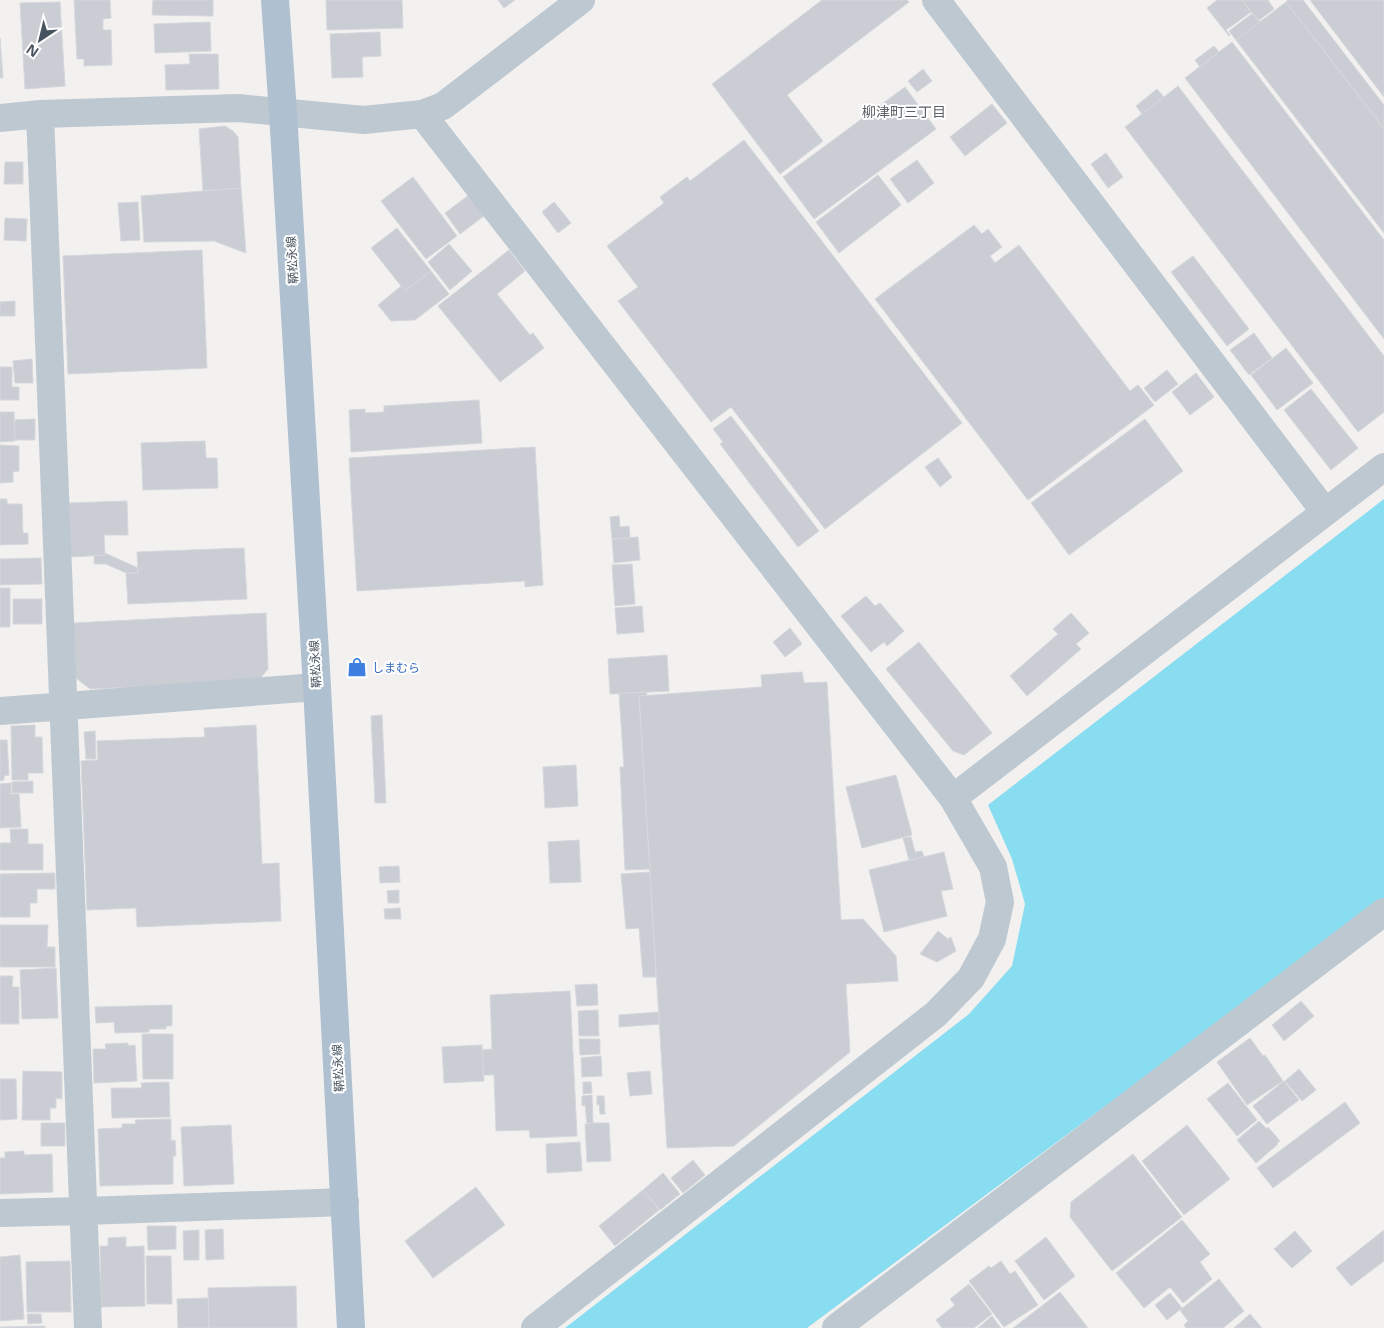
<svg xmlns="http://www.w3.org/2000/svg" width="1384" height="1328" font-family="'Open Sans','Noto Sans JP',sans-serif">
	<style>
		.water { fill: #89ddf0 }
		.building { fill: #cacdd3; stroke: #d4d7dc }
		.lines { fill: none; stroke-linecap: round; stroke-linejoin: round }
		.minor { stroke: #bec8d0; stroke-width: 28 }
		.major { stroke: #afc0d0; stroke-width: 28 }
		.labels { text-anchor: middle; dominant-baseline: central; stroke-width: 4; stroke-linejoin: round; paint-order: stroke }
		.street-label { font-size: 12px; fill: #47545f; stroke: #fff }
		.shop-label { font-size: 12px; fill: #366cbe; stroke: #fff; text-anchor: start }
		.neighbourhood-label { font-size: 14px; fill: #5c6166; stroke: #fff }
	</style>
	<rect width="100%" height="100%" fill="#f3f0f0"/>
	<path class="water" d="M1384 499V899L807 1328H565L969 1014 1012 966 1025 904 1012 859 988 805Z"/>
	<path class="building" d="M74 0H110L111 18 103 19V30H111L112 65 84 66V59H77Z
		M153 0H213V16L152 15Z
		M326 0H402L403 28 327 30Z
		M498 0H515L504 8Z
		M822 0H907L909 2 787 95 823 141 780 174 712 84Z
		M1217 0H1242L1251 12 1226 30 1230 35 1229 36 1207 8Z
		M1242 0H1268L1274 9 1258 21Z
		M1288 0H1303L1384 105V129L1286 2Z
		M1310 0H1384V97Z
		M60 2 65 86 25 89 20 3Z
		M1286 2 1384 128V233L1236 40Z
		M1253 13 1260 22 1236 40 1229 31Z
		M210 22 211 51 155 53 154 24Z
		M380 32 381 56 362 57 363 77 332 78 330 34Z
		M0 38 3 78H0Z
		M1232 42 1384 240V339L1185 78Z
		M1214 46 1219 52 1200 67 1195 60Z
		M189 54H218L219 89 166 90 165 65 190 64Z
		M923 69 932 81 917 92 908 81Z
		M1178 86 1384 356V412L1358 432 1125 127Z
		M905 87 936 129 814 219 783 177Z
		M1157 89 1164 97 1142 114 1136 106Z
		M992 104 1007 123 965 156 950 137Z
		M225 126 233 131 238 137 241 188 203 191 199 129Z
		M744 140 962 423 825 529 731 407 711 422 618 301 638 287 607 246 664 203 660 197 687 177 690 181Z
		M1106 153 1123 177 1108 188 1091 164Z
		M917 160 934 183 908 203 890 179Z
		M5 162H23V184H4Z
		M878 175 901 205 839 253 816 222Z
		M413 177 457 236 426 259 381 201Z
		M241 188 246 253 214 241 144 242 141 196Z
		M469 195 484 216 460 234 445 213Z
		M138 202 140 240 121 241 118 203Z
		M554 202 571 223 558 233 542 212Z
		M5 218 27 219 26 241 4 240Z
		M974 225 982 234 988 229 1002 247 990 256 995 263 1019 245 1130 391 1138 385 1154 405 1028 500 875 299Z
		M397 228 431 271 405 291 371 248Z
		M449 244 472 271 450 290 428 262Z
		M202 250 207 368 68 374 63 256Z
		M509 250 525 271 497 294 530 335 533 333 544 348 500 382 438 306Z
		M1193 256 1249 329 1227 346 1171 272Z
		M431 271 449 294 415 320 391 321 378 305 401 286 405 291Z
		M15 301V316H0V302Z
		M1254 333 1272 358 1249 375 1230 350Z
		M1286 348 1313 383 1277 410 1251 375Z
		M32 359 33 383H15L13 361Z
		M0 367H12V387H19V400H0Z
		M1167 370 1178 384 1155 402 1144 388Z
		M1196 373 1214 397 1190 415 1172 392Z
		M1311 389 1358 448 1331 470 1284 410Z
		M479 400 482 443 351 452 349 410 365 409V413L384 412V406Z
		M0 412H14L15 441 0 442Z
		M731 416 819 531 798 547 720 444 723 442 713 429Z
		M35 419V440H15L14 420Z
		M1145 419 1183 471 1069 555 1031 503Z
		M205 441 206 458H217L218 488 143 490 141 443Z
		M0 445 19 446V471L13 472V482L0 483Z
		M535 447 543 585 525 587V581L357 591 349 458Z
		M938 458 952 477 940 487 925 467Z
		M0 499H7V504H22L23 533H28V544L0 545Z
		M127 501 128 535H104L105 555 71 557 69 503Z
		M619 516 620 527 629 526 630 538 612 539 610 517Z
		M638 537 640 560 614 563 612 539Z
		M244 548 247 599 128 604 126 573H138L137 552Z
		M105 553 138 568V573H126L106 564H94V556L105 555Z
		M41 558 42 584 0 585V559Z
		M632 564 635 604 615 606 612 565Z
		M0 588H10V627H0Z
		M866 596 875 606 880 603 904 631 887 646 884 642 871 652 841 616Z
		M13 599H42V624H13Z
		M642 606 644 632 617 634 615 608Z
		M266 613 268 669 257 682 90 689 76 678 73 623Z
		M1071 613 1089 633 1076 644 1081 649 1027 696 1010 676 1058 634 1053 629Z
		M790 628 802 644 785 657 773 642Z
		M919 642 992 733 964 755 953 751 886 669Z
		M667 655 669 691 610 694 608 659Z
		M802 672 804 683 827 682 841 920 863 919 896 956 898 981 846 984 850 1052 734 1146 667 1148 639 696 762 687 761 675Z
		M646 692 647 695 639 696 650 869 625 870 620 767H624L619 693Z
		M382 715 386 803H375L371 716Z
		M35 725V737H42L43 773H28V780H12L11 726Z
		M256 725 262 864 279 863 281 921 137 927 136 908 87 910 81 761 98 760 97 741 205 737 204 728Z
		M95 731 96 759H86L84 732Z
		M0 740H7L9 775 4 776V780L0 781Z
		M576 765 578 806 545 808 543 767Z
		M896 775 912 835 862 848 846 787Z
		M33 781V793H12V782Z
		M11 783V794H19L21 827 0 828V784Z
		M10 829H28V844H43V870H0V843H11Z
		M911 837 915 852 922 851 924 857 909 860 903 838Z
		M579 840 581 882 550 883 548 842Z
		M944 852 953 889 941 891 947 916 884 932 869 870Z
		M399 866 400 882 380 883 379 867Z
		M650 872 656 977H643L639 928 626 929 621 874Z
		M55 873V889H37V903H30V917H0V874Z
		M399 890V903H388L387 891Z
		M400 908 401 919H385L384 909Z
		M0 925H48L47 947H55V967H0Z
		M938 931 948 939 951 937 956 951 937 962 920 954Z
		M56 968 58 1018 22 1019 20 970Z
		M0 976H13L12 987H19V1024H0Z
		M597 984 598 1005 577 1006 575 985Z
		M570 991 577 1136 530 1138 529 1130 496 1131 494 1075H483L482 1050 492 1049 490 995Z
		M1301 1001 1314 1016 1284 1041 1272 1025Z
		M172 1005V1026H166V1029H149V1032L115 1033 114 1022 96 1023 95 1007Z
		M598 1010 599 1036H579L578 1011Z
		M659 1012 660 1024 619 1027V1015Z
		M142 1034H173V1079H143Z
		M1250 1038 1263 1056 1265 1055 1283 1081 1247 1105 1217 1062Z
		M579 1039H600V1054L580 1055Z
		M128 1043V1046L135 1045 137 1081 94 1083 93 1049H106L105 1044Z
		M482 1045 484 1081 444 1083 442 1047Z
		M601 1056 602 1076 582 1077 581 1058Z
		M1299 1069 1316 1090 1302 1101 1285 1081Z
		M23 1071 62 1072V1099L56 1098V1108H50V1120H22Z
		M650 1071 652 1094 630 1096 627 1073Z
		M0 1079H16L17 1119 0 1120Z
		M1284 1081 1299 1100 1267 1124 1253 1106Z
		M169 1082 170 1117 112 1118 111 1088H142L141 1083Z
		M583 1082H591L592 1093 583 1094Z
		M1228 1083 1257 1120 1237 1136 1207 1099Z
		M592 1095 593 1123 587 1124 585 1105 582 1106V1096Z
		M597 1096H604L605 1114H600L599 1104 597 1105Z
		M1345 1102 1360 1123 1273 1188 1257 1168Z
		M171 1119V1141L175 1140 176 1156H173V1184L100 1186 98 1129 122 1128V1124H136L135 1120Z
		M1259 1121 1267 1129 1268 1127 1280 1141 1277 1143 1278 1144 1256 1163 1237 1140Z
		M41 1123H65V1146H41Z
		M593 1123H609L611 1161 587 1162 585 1124Z
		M231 1125 234 1184 184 1186 181 1127Z
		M1187 1125 1230 1179 1184 1215 1142 1161Z
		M580 1142 582 1171 547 1173 546 1144Z
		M24 1151V1155L52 1154 53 1192 0 1194V1158H5V1152Z
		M1133 1154 1182 1217 1112 1271 1070 1217 1071 1202Z
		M693 1160 705 1175 683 1193 671 1178Z
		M663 1173 680 1194 660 1210 643 1190Z
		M476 1187 505 1225 433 1278 405 1241Z
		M643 1190 659 1210 615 1246 599 1226Z
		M1182 1220 1210 1254 1200 1262 1212 1279 1183 1303 1170 1287 1144 1308 1116 1273Z
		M147 1226H176V1249L148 1250Z
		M223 1229 224 1259 206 1260 205 1230Z
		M199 1230V1260H184L183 1231Z
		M1384 1230V1261L1351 1286 1336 1268Z
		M1295 1231 1312 1251 1292 1268 1274 1249Z
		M126 1237V1247L144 1246 145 1306 101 1307 100 1246H108V1238Z
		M1046 1237 1075 1276 1044 1300 1015 1261Z
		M20 1255 24 1319 0 1321V1257Z
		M146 1256H171L172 1304H147Z
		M70 1261 71 1312H27L26 1262Z
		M1001 1261 1010 1274 1015 1271 1038 1305 1004 1327 969 1281 989 1266 991 1268Z
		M1219 1279 1244 1311 1223 1328H1186L1184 1325 1188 1321 1180 1310Z
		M969 1284 992 1314 974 1328H942L936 1320 955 1305 950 1299Z
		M296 1286 297 1328H209L208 1288Z
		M1060 1292 1088 1328H1013Z
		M1170 1293 1182 1308 1167 1320 1155 1305Z
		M208 1298 209 1328H178L177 1299Z
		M27 1314H41L42 1323 28 1324Z
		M1250 1314 1262 1328H1234Z
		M992 1316 1001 1328H978Z
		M45 1326V1328H0V1327Z"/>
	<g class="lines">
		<path class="minor" d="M936 0 1325 512
			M40 114 88 1328
			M422 114 953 798 993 867 1000 902 992 939 971 978 936 1014 535 1328
			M0 118 40 114 238 108 364 120 422 114 443 106 581 0
			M0 711 317 687
			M953 798 1384 467
			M0 1213 84 1211 345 1202
			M836 1328 1384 912"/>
		<path class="major" d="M275 0 283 112 317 687 351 1328"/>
	</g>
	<defs>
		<symbol id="shop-bare" viewBox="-9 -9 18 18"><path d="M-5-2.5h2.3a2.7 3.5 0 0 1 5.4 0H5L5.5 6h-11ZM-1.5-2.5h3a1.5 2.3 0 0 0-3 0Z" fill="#3f7fe0" stroke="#fff" stroke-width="2.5" paint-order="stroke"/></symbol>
	</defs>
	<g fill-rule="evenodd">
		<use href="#shop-bare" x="343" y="653" width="28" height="28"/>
	</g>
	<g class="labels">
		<g class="street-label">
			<text transform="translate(292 260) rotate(-93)">鞆松永線</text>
			<text transform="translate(315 664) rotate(-93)">鞆松永線</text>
			<text transform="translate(338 1068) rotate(-93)">鞆松永線</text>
		</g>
		<g class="shop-label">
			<text x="372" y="667">しまむら</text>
		</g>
		<g class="neighbourhood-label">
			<text x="904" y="111">柳津町三丁目</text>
		</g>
	</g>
	<g transform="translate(40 40) rotate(215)" stroke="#ffffff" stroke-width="4" paint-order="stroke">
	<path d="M0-4L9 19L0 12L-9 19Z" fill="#47545f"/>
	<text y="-8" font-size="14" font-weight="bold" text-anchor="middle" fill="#47545f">N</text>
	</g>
</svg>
